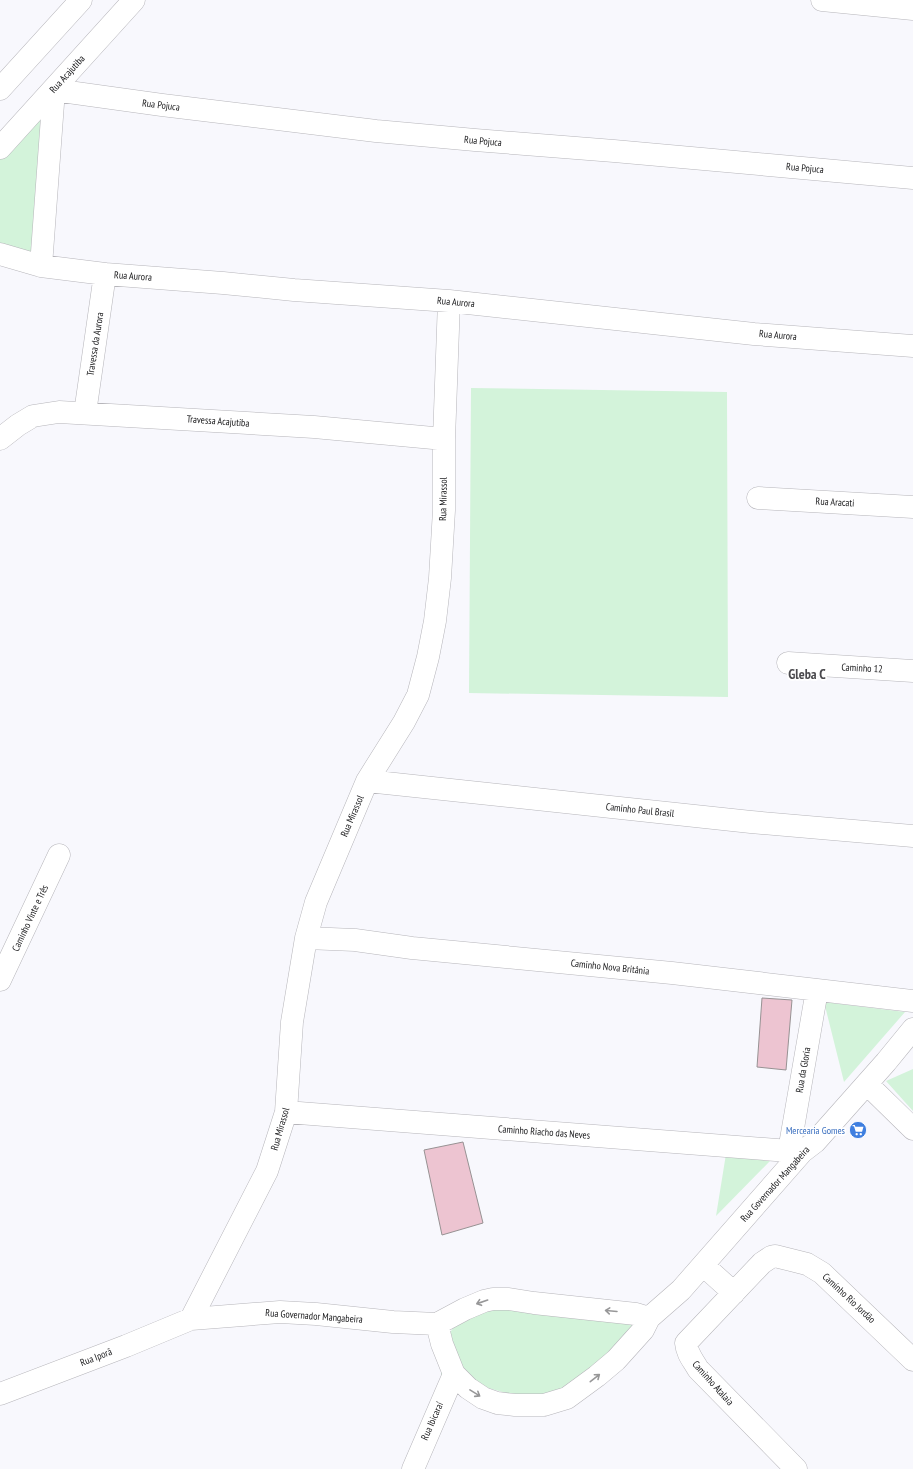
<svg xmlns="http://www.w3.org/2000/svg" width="913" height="1469" font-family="'PT Sans Narrow',sans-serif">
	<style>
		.green { fill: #d3f3da }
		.building { fill: #edc4d1; stroke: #979293 }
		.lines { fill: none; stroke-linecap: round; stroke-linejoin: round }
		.street-casing { stroke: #b6b5ba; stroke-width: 23 }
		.secondary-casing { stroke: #b6b5ba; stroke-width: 23 }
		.street { stroke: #fff; stroke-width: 22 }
		.secondary { stroke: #fff; stroke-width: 22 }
		.oneway { stroke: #979798 }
		.labels { text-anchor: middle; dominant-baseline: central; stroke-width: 3.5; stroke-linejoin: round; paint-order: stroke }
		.street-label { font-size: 10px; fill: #18181a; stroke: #fff }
		.shop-label { font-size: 10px; fill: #366cbe; stroke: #fff; text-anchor: end }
		.district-label { font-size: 14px; font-weight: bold; fill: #4a494d; stroke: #fff }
	</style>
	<rect width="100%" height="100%" fill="#f8f8fd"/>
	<path class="green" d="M53 91 46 256 0 244V149Z
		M471 388 727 392 728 697 469 693Z
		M824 1002 905 1012 844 1082Z
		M913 1069V1111L886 1081Z
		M726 1154 770 1161 716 1216Z
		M484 1304 658 1316 551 1399 517 1396 441 1375 442 1343 460 1319Z"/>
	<path class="building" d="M762 998 792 1000 786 1070 757 1067Z
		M463 1142 483 1223 442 1235 424 1150Z"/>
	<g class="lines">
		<defs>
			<path id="street" d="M822 0 913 9
				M0 89 81 0
				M0 254 41 266 105 274 223 283 294 290 449 301 754 334 913 346
				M41 266 54 90 162 105 376 131 475 140 614 151 913 178
				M85 413 105 274
				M0 439 18 425 33 416 59 412 314 427 444 439
				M758 498 913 507
				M788 663 913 671
				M367 781 751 822 913 836
				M306 938 355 940 412 948 672 973 913 1001
				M0 980 59 855
				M867 1084 913 1129
				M286 1112 802 1152
				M789 1151 817 990
				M703 1265 734 1293
				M191 1319 267 1171 286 1112 292 1022 306 938 316 902 367 781 404 722 418 695 428 657 435 621 440 578 444 510V439L449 301
				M437 1324 442 1344 454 1374 468 1388 483 1398 497 1403 515 1405H544L567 1398 597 1376 616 1360 643 1330 649 1318 681 1290 802 1152 815 1142 886 1062 913 1029
				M0 1394 126 1346 191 1319 280 1312 316 1314 393 1322 437 1324 465 1309 484 1301 493 1299H509L534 1303 636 1314 649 1318
				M413 1469 454 1374
				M796 1469 698 1369C693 1360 687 1354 686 1343L762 1263 771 1257 775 1256 807 1264 822 1273 913 1360"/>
			<path id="secondary" d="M0 148 134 0"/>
		</defs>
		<use href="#street" class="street-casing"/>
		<use href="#secondary" class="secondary-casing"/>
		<use href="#street" class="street"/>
		<use href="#secondary" class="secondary"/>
	</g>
	<defs><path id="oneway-shaft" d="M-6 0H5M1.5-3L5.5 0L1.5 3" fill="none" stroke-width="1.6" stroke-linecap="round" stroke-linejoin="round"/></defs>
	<g class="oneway">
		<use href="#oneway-shaft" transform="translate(482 1302) rotate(161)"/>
		<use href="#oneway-shaft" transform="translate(611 1311) rotate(-175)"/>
		<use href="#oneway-shaft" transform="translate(595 1378) rotate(-38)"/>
		<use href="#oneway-shaft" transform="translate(475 1393) rotate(32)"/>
	</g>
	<defs>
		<symbol id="supermarket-disc" viewBox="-11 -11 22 22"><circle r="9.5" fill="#3f7fe0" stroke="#fff"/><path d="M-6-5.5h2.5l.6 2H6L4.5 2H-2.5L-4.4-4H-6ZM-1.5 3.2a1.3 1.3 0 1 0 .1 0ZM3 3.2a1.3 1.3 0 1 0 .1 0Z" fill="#fff"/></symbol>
	</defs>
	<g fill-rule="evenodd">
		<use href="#supermarket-disc" x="848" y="1120" width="20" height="20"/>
	</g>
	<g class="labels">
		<g class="street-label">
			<text transform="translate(67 74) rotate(-48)">Rua Acajutiba</text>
			<text transform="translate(161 105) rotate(7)">Rua Pojuca</text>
			<text transform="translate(483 141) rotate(5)">Rua Pojuca</text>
			<text transform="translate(805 168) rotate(5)">Rua Pojuca</text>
			<text transform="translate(133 276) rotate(4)">Rua Aurora</text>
			<text transform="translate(456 302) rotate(5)">Rua Aurora</text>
			<text transform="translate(778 335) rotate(5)">Rua Aurora</text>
			<text transform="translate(95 344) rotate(-81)">Travessa da Aurora</text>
			<text transform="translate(218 421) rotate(4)">Travessa Acajutiba</text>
			<text transform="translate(443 499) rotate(-89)">Rua Mirassol</text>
			<text transform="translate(835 502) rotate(3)">Rua Aracati</text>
			<text transform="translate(862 668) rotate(3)">Caminho 12</text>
			<text transform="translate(640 810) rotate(6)">Caminho Paul Brasil</text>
			<text transform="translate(352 816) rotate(-67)">Rua Mirassol</text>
			<text transform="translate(30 918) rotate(-65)">Caminho Vinte e Três</text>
			<text transform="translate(610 967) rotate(6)">Caminho Nova Britânia</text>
			<text transform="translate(803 1070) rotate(-80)">Rua da Gloria</text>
			<text transform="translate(280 1129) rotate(-74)">Rua Mirassol</text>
			<text transform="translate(544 1132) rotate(4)">Caminho Riacho das Neves</text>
			<text transform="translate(775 1184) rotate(-48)">Rua Governador Mangabeira</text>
			<text transform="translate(849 1298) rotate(43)">Caminho Rio Jordão</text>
			<text transform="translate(314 1316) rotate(4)">Rua Governador Mangabeira</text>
			<text transform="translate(96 1357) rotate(-21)">Rua Iporã</text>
			<text transform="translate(713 1383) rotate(48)">Caminho Atalaia</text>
			<text transform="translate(432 1421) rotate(-66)">Rua Ibicaraí</text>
		</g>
		<g class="shop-label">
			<text x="845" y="1130">Mercearia Gomes</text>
		</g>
		<g class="district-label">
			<text x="807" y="674">Gleba C</text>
		</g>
	</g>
</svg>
